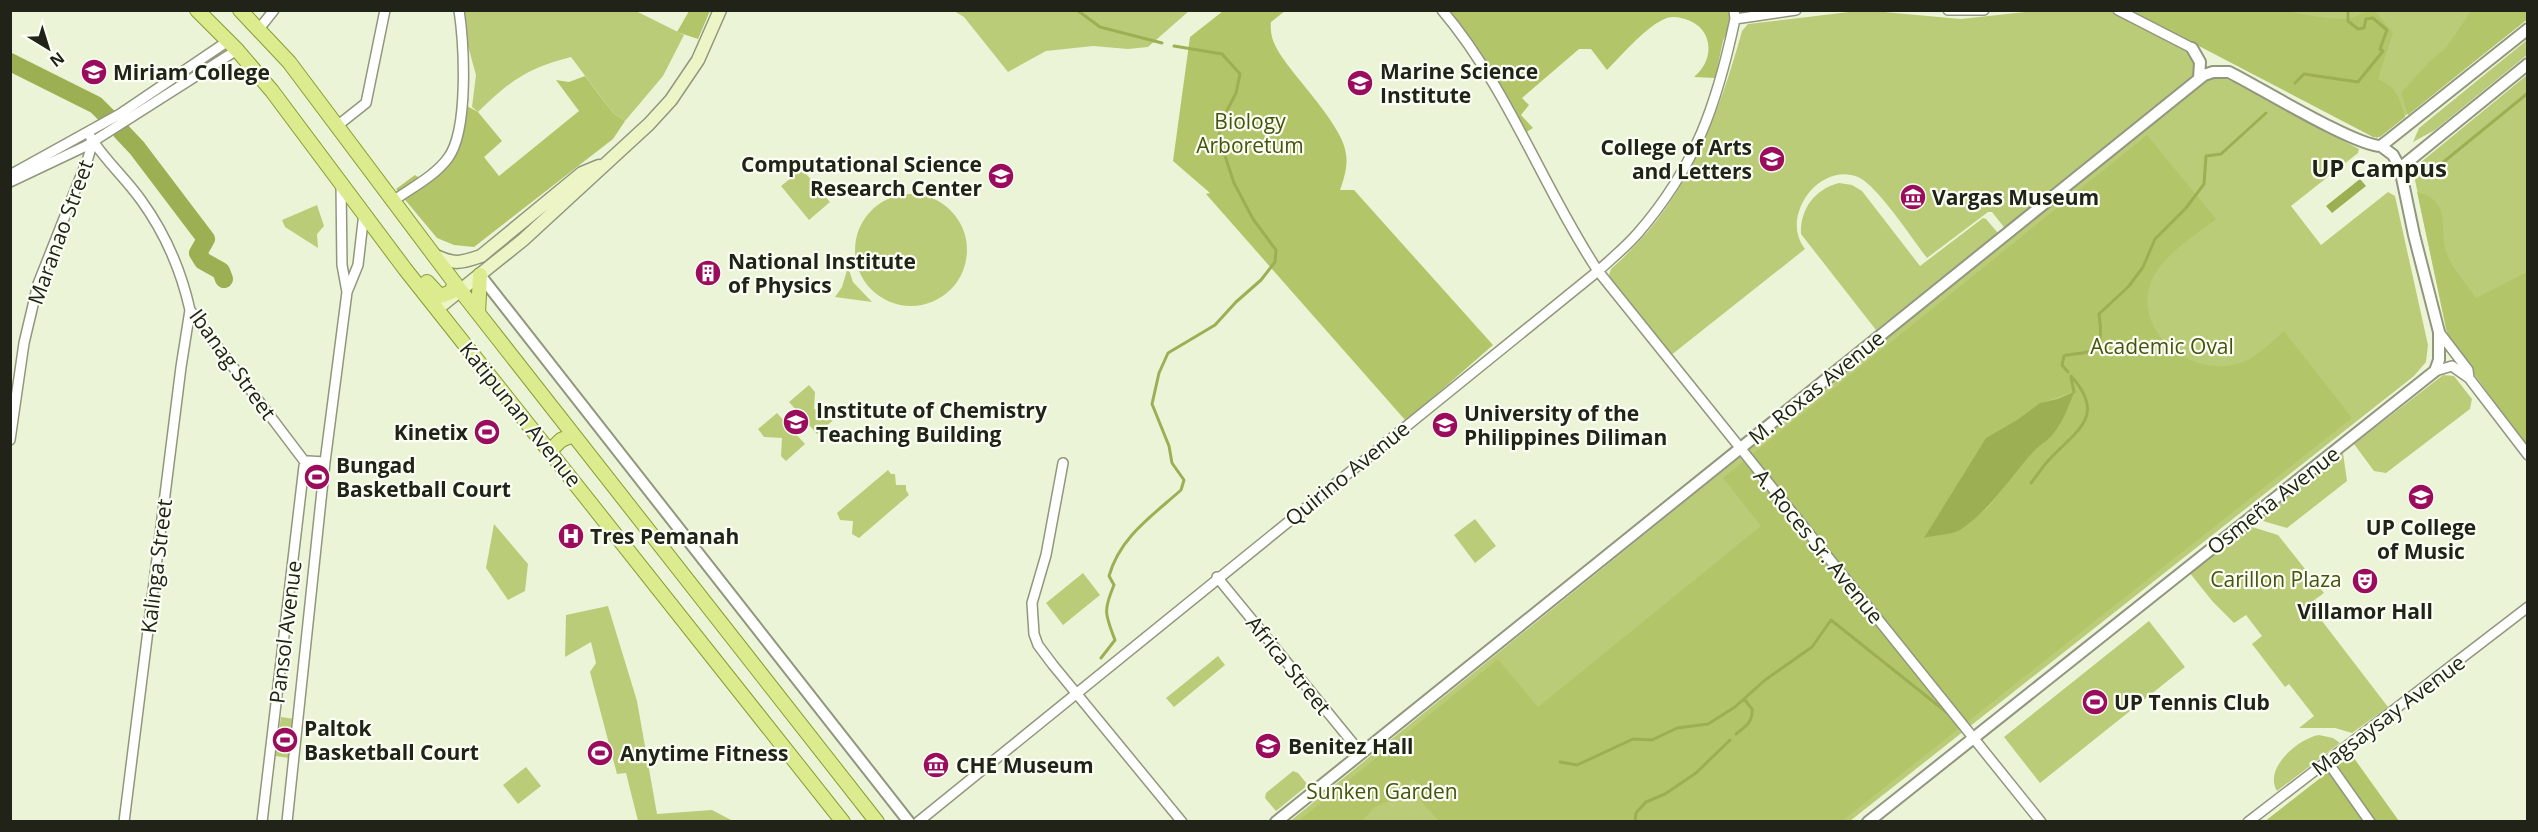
<svg xmlns="http://www.w3.org/2000/svg" width="2538" height="832" font-family="'Open Sans',sans-serif">
	<style>
		.green { fill: #bbcc79 }
		.forest { fill: #b3c569; fill-rule: evenodd }
		.water { fill: #9daf53 }
		.lines { fill: none; stroke-linecap: round; stroke-linejoin: round }
		.stream { stroke: #9daf53; stroke-width: 3 }
		.river { stroke: #9daf53; stroke-width: 18 }
		.minor-casing { stroke: #91977d; stroke-width: 12 }
		.tertiary-casing { stroke: #91977d; stroke-width: 14 }
		.secondary-casing { stroke: #91977d; stroke-width: 15 }
		.primary-casing { stroke: #8a9c34; stroke-width: 16 }
		.minor { stroke: #fff; stroke-width: 9 }
		.tertiary { stroke: #fff; stroke-width: 10 }
		.secondary { stroke: #edf5c7; stroke-width: 12 }
		.primary { stroke: #dbeb8e; stroke-width: 14 }
		.labels { text-anchor: middle; dominant-baseline: central; stroke-width: 4.5; stroke-linejoin: round; paint-order: stroke }
		.poi-label { font-size: 21px; font-weight: bold; fill: #212319; stroke: #fbfef3; text-anchor: start }
		.park-label { font-size: 21px; fill: #47520d; stroke: #fbfef3 }
		.street-label { font-size: 21px; fill: #212319; stroke: #fbfef3 }
		.quarter-label { font-size: 24px; font-weight: bold; fill: #212319; stroke: #fbfef3 }
	</style>
	<rect width="100%" height="100%" fill="#ecf4d7"/>
	<path class="green" d="M2043 10 2110 11 2194 54 2199 73 2007 231 1992 212H1988L1927 258C1912 239 1878 186 1858 177 1820 161 1779 216 1805 249L1670 356 1611 280 1609 275 1611 269C1685 204 1716 124 1742 31L1748 24 1849 12H1884L1961 19Z
		M2527 10 2528 19 2377 138 2132 11Z
		M463 11H636L684 35 663 76 625 121 613 113 571 57C528 68 509 81 478 112L472 107 476 75 468 46Z
		M954 11H1189L1148 47 1128 49 1093 46 1046 51 1008 72 964 17Z
		M2527 40V55L2435 130 2413 142 2419 128Z
		M2527 75V348L2484 385 2449 340 2447 334 2415 180 2421 162Z
		M2217 77 2231 80 2359 149 2358 153 2291 206 2321 245 2388 192 2395 196 2428 345 2426 362 2414 376 1850 821 1289 822 2205 81Z
		M802 169 830 202 809 220 781 186Z
		M1839 183 1852 185 1862 191 1920 266 1983 218 1986 219 1998 233 1876 330 1801 234C1800 209 1815 189 1839 183Z
		M855 250a56 56 0 1 1 112 0a56 56 0 1 1-112 0Z
		M317 205 324 226 317 234 318 248 285 227 282 220Z
		M848 267 853 282 872 302 835 297 842 287Z
		M2443 375 2454 376 2472 399 2470 409 2386 473 2374 471 2354 444Z
		M809 385 815 392 814 409 831 411 837 417 817 434 789 402Z
		M777 413 805 444 786 461 781 456 782 438 764 437 758 429Z
		M2343 453 2347 481 2287 528 2256 519Z
		M888 470 891 474H895L896 485H906V490L909 495 859 538 852 534 853 521 840 520 837 513Z
		M1475 519 1496 546 1475 563 1454 535Z
		M494 524 528 564 525 591 508 600 486 568Z
		M2249 526 2278 535 2324 593 2309 604 2388 707 2352 733 2335 728H2299L2314 716 2289 684 2285 687 2252 644 2262 636 2246 615 2234 623 2213 602 2189 572Z
		M1083 573 1100 595 1063 625 1046 603Z
		M608 606 637 701 657 814 712 810 733 821H638L626 773 617 774 590 672 596 663 591 642 565 657 566 615Z
		M2149 621 2185 667 2040 783 2004 737Z
		M1218 656 1225 665 1174 707 1166 698Z
		M281 717 295 719 289 758 275 756Z
		M2319 735 2333 738 2340 743 2277 791C2263 768 2299 738 2319 735Z
		M526 767 541 786 518 804 503 785Z
		M1293 771 1298 773 1308 785 1276 811 1265 798 1266 793Z"/>
	<path class="forest" d="M1730 10 1731 23 1723 41 1715 78 1694 77C1716 59 1713 27 1685 19 1678 17 1674 16 1667 18 1647 25 1622 55 1607 70L1591 49H1579L1522 98 1529 105 1521 115 1533 128 1525 133 1484 58 1449 11Z
		M2283 10C2299 14 2339 22 2354 17 2364 13 2363 11 2375 11L2393 33 2378 79C2398 88 2399 97 2405 117L2380 137H2373L2132 11Z
		M689 11H710L698 39 677 32Z
		M1223 11H1285L1271 22C1269 41 1279 53 1290 68 1305 88 1344 130 1346 154 1348 166 1344 179 1340 190H1354L1493 345 1406 421 1206 194 1210 193 1173 161 1190 37Z
		M2471 11H2527V19L2408 115 2401 93 2429 62 2445 49Z
		M585 76 613 113 625 121 613 139 474 247 454 245 437 238 396 189 415 175 426 182 455 158 454 137 465 105 478 112 502 141 484 157 499 176 579 111 556 80 569 82Z
		M2147 135 2216 219C2195 236 2162 255 2151 282 2132 333 2193 379 2240 363 2256 358 2271 342 2284 331L2352 418 1842 821H1439L1418 798 1421 785 1412 779 1401 796 1375 807 1362 821 1297 822 1498 659 1538 707 1761 526 1723 478ZM2073 392 2068 409 2053 434 2038 446 2009 479 1990 506 1957 532 1925 538 1986 438 2017 420 2040 403Z
		M2417 192C2453 201 2438 227 2447 254 2452 269 2467 284 2476 298L2527 272V446L2449 340Z
		M2351 754 2399 821 2264 822Z"/>
	<path class="water" d="M2360 179 2366 186 2332 213 2326 206Z
		M2074 392C2069 406 2063 422 2053 434 2048 441 2039 445 2033 452 2009 479 1990 510 1960 530 1951 535 1935 535 1924 538L1986 438 2017 420 2040 403 2058 399Z"/>
	<g class="lines">
		<path class="stream" d="M1077 10 1100 27 1162 43
			M2295 83 2304 74 2358 82 2383 51 2380 49 2387 30 2373 18 2366 19 2364 28 2358 29 2348 21V10
			M2430 173 2528 93
			M2068 372 2062 365 2064 356C2070 354 2077 354 2083 353 2105 349 2101 331 2099 314L2129 286 2143 267 2155 239 2186 208 2204 184 2206 156 2221 154 2266 113
			M2071 378 2074 392
			M2031 483C2037 476 2042 467 2048 461 2075 431 2108 417 2071 376
			M1101 658 1115 640C1105 614 1103 611 1114 585L1109 576C1120 537 1152 516 1181 490L1184 480 1172 463 1169 446 1152 404 1159 373 1168 353 1215 325 1236 302 1261 280 1275 262 1276 250 1253 219 1234 183 1219 138 1221 122 1236 93 1240 74 1222 54 1174 46
			M1736 734C1746 726 1753 722 1752 709L1744 699
			M1560 762 1577 765 1633 739 1652 740 1677 728 1708 724 1735 707 1765 680 1812 647 1831 620 1950 715
			M1635 822 1636 813 1646 802 1665 794 1696 773 1730 740"/>
		<path class="river" d="M10 62 96 105 110 119
			M121 131 137 148 206 239 198 253 203 261 221 271 224 279"/>
		<defs>
			<path id="minor" d="M1442 10C1508 88 1542 186 1598 271L2041 822
				M1948 10H1984
				M2118 10 2192 48
				M1735 19 1796 10
				M259 29 274 10
				M337 126 366 103 385 10
				M93 141C107 162 126 179 141 200 165 233 181 270 190 310L305 462
				M10 175 120 114 228 41
				M10 182 86 146 237 50
				M393 201C411 188 435 176 448 158 469 130 464 44 459 10
				M347 292 358 265 364 213
				M2439 332 2468 370 2469 378 2528 455
				M2435 371 2452 366 2469 378
				M10 440 24 343 38 284 88 158 93 141 88 133
				M1063 463 1046 555 1032 603 1034 634 1038 645 1053 665 1182 822
				M1217 577 1361 753
				M2327 761 2370 822
				M124 822 181 367 190 310
				M262 822 304 466 308 461 325 462
				M287 822 325 462 347 292 342 265 341 183
				M918 822 1598 271C1611 259 1626 247 1638 233 1696 166 1717 104 1735 19L1734 10
				M2248 822 2528 607"/>
			<path id="tertiary" d="M2192 48 2200 62 2199 79
				M2381 146 2528 29
				M2400 168 2528 64
				M480 275 909 822
				M1276 822 2204 75 2213 72H2229C2259 87 2355 146 2381 146
				M1868 822 2435 371 2439 360V332L2414 235 2400 168 2393 155 2381 146"/>
			<path id="secondary" d="M434 255C454 265 461 263 481 256L582 173 599 166
				M437 309 523 240 649 124 671 100 698 60 720 10"/>
			<path id="primary" d="M197 10 237 50 272 91 405 269 843 822
				M240 10 289 62 460 290 877 822
				M427 282 440 296 451 292 455 283
				M478 313 480 275
				M551 450 561 440 573 435"/>
		</defs>
		<use href="#minor" class="minor-casing"/>
		<use href="#tertiary" class="tertiary-casing"/>
		<use href="#secondary" class="secondary-casing"/>
		<use href="#primary" class="primary-casing"/>
		<use href="#minor" class="minor"/>
		<use href="#tertiary" class="tertiary"/>
		<use href="#secondary" class="secondary"/>
		<use href="#primary" class="primary"/>
	</g>
	<defs>
		<symbol id="university-disc" viewBox="-11 -11 22 22"><circle r="9.5" fill="#9b0d5c" stroke="#fbfef3"/><path d="M0-5L7-2L0 1L-7-2ZM-4 1L0 2.5L4 1V4Q0 6-4 4Z" fill="#fff"/></symbol>
		<symbol id="museum-disc" viewBox="-11 -11 22 22"><circle r="9.5" fill="#9b0d5c" stroke="#fbfef3"/><path d="M0-6L6-3V-2H-6V-3ZM-5-1h2V3h-2ZM-1-1h2V3h-2ZM3-1h2V3H3ZM-6 4H6V6H-6Z" fill="#fff"/></symbol>
		<symbol id="building-disc" viewBox="-11 -11 22 22"><circle r="9.5" fill="#9b0d5c" stroke="#fbfef3"/><path d="M-4-6H4V6H1V3H-1V6H-4ZM-2.5-4.3h1.7v1.8h-1.7ZM.8-4.3h1.7v1.8H.8ZM-2.5-1h1.7V.8h-1.7ZM.8-1h1.7V.8H.8Z" fill="#fff"/></symbol>
		<symbol id="stadium-disc" viewBox="-11 -11 22 22"><circle r="9.5" fill="#9b0d5c" stroke="#fbfef3"/><path d="M0-5a6.5 5 0 1 0 0 10a6.5 5 0 1 0 0-10ZM-3.5-1.8h7v3.6h-7Z" fill="#fff"/></symbol>
		<symbol id="hospital-disc" viewBox="-11 -11 22 22"><circle r="9.5" fill="#9b0d5c" stroke="#fbfef3"/><path d="M-5-5h3v3.5h4V-5h3V5h-3V1.5h-4V5h-3Z" fill="#fff"/></symbol>
		<symbol id="theatre-disc" viewBox="-11 -11 22 22"><circle r="9.5" fill="#9b0d5c" stroke="#fbfef3"/><path d="M-5-5.5Q0-4 5-5.5V0Q5 5 0 6Q-5 5-5 0ZM-3.3-2.5H-1v1.5H-3.3ZM1-2.5H3.3v1.5H1ZM-2.8 1Q0 5.5 2.8 1Z" fill="#fff"/></symbol>
	</defs>
	<g fill-rule="evenodd">
		<use href="#university-disc" x="79" y="57" width="30" height="30"/>
		<use href="#university-disc" x="1345" y="68" width="30" height="30"/>
		<use href="#university-disc" x="1757" y="144" width="30" height="30"/>
		<use href="#university-disc" x="986" y="161" width="30" height="30"/>
		<use href="#museum-disc" x="1898" y="182" width="30" height="30"/>
		<use href="#building-disc" x="693" y="258" width="30" height="30"/>
		<use href="#university-disc" x="781" y="407" width="30" height="30"/>
		<use href="#university-disc" x="1430" y="410" width="30" height="30"/>
		<use href="#stadium-disc" x="472" y="417" width="30" height="30"/>
		<use href="#stadium-disc" x="302" y="462" width="30" height="30"/>
		<use href="#university-disc" x="2406" y="482" width="30" height="30"/>
		<use href="#hospital-disc" x="556" y="521" width="30" height="30"/>
		<use href="#theatre-disc" x="2350" y="566" width="30" height="30"/>
		<use href="#stadium-disc" x="2080" y="687" width="30" height="30"/>
		<use href="#stadium-disc" x="270" y="725" width="30" height="30"/>
		<use href="#university-disc" x="1253" y="731" width="30" height="30"/>
		<use href="#stadium-disc" x="585" y="738" width="30" height="30"/>
		<use href="#museum-disc" x="921" y="750" width="30" height="30"/>
	</g>
	<g class="labels">
		<g class="poi-label">
			<text x="1380" y="71">Marine Science<tspan x="1380" dy="24">Institute</tspan></text>
			<text x="113" y="72">Miriam College</text>
			<text x="1752" y="147" text-anchor="end">College of Arts<tspan x="1752" dy="24">and Letters</tspan></text>
			<text x="982" y="164" text-anchor="end">Computational Science<tspan x="982" dy="24">Research Center</tspan></text>
			<text x="1932" y="197">Vargas Museum</text>
			<text x="728" y="261">National Institute<tspan x="728" dy="24">of Physics</tspan></text>
			<text x="816" y="410">Institute of Chemistry<tspan x="816" dy="24">Teaching Building</tspan></text>
			<text x="1464" y="413">University of the<tspan x="1464" dy="24">Philippines Diliman</tspan></text>
			<text x="468" y="432" text-anchor="end">Kinetix</text>
			<text x="336" y="465">Bungad<tspan x="336" dy="24">Basketball Court</tspan></text>
			<text x="2421" y="527" text-anchor="middle">UP College<tspan x="2421" dy="24">of Music</tspan></text>
			<text x="590" y="536">Tres Pemanah</text>
			<text x="2365" y="611" text-anchor="middle">Villamor Hall</text>
			<text x="2114" y="702">UP Tennis Club</text>
			<text x="304" y="728">Paltok<tspan x="304" dy="24">Basketball Court</tspan></text>
			<text x="1288" y="746">Benitez Hall</text>
			<text x="620" y="753">Anytime Fitness</text>
			<text x="956" y="765">CHE Museum</text>
		</g>
		<g class="park-label">
			<text x="1250" y="121">Biology<tspan x="1250" dy="24">Arboretum</tspan></text>
			<text x="2162" y="346">Academic Oval</text>
			<text x="2276" y="579">Carillon Plaza</text>
			<text x="1382" y="791">Sunken Garden</text>
		</g>
		<g class="street-label">
			<text transform="translate(60 232) rotate(-70)">Maranao Street</text>
			<text transform="translate(233 364) rotate(54)">Ibanag Street</text>
			<text transform="translate(1816 387) rotate(-39)">M. Roxas Avenue</text>
			<text transform="translate(521 414) rotate(51)">Katipunan Avenue</text>
			<text transform="translate(1347 473) rotate(-39)">Quirino Avenue</text>
			<text transform="translate(2273 500) rotate(-38)">Osmeña Avenue</text>
			<text transform="translate(1819 546) rotate(51)">A. Roces Sr. Avenue</text>
			<text transform="translate(156 566) rotate(-83)">Kalinga Street</text>
			<text transform="translate(285 632) rotate(-83)">Pansol Avenue</text>
			<text transform="translate(1289 665) rotate(51)">Africa Street</text>
			<text transform="translate(2388 715) rotate(-37)">Magsaysay Avenue</text>
		</g>
		<g class="quarter-label">
			<text x="2379" y="167">UP Campus</text>
		</g>
	</g>
	<rect width="2538" height="832" fill="none" stroke="#212319" stroke-width="24"/>
	<g transform="translate(48 48) rotate(142)" stroke="#fbfef3" stroke-width="4.5" paint-order="stroke">
	<path d="M0-4.5L10 22L0 15L-10 22Z" fill="#212319"/>
	<text y="-9" font-size="16" font-weight="bold" text-anchor="middle" fill="#212319">N</text>
	</g>
</svg>
